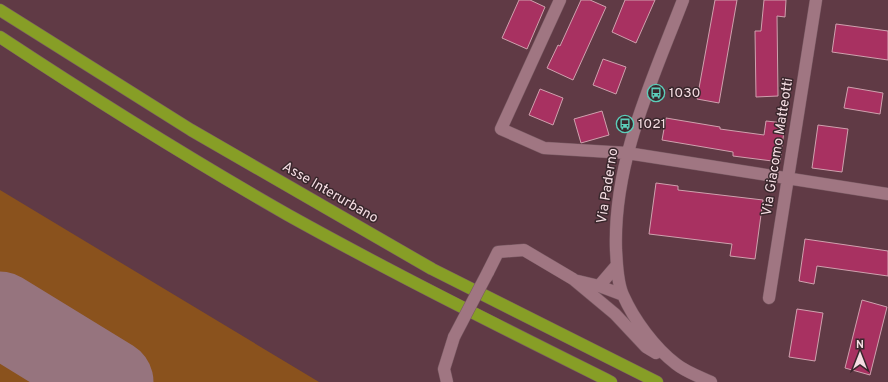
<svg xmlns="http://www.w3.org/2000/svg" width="888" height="382" font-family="Overpass,sans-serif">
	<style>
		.green { fill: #8a521d }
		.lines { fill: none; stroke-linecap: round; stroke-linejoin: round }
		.runway { stroke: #96747e; stroke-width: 85 }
		.building { fill: #a83161; stroke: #cfa1ae }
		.minor-casing { stroke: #785962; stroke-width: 13 }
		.highway-casing { stroke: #785962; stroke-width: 13 }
		.minor { stroke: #a07682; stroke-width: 12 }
		.highway { stroke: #879e26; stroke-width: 12 }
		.minor-bridge-casing { stroke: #785962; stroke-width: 13; stroke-linecap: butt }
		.minor-bridge { stroke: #a07682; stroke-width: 12 }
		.labels { text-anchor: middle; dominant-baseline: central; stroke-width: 3; stroke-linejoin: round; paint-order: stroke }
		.poi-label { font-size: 14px; fill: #f5dde3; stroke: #39272c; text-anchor: start }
		.street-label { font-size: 14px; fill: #f5dde3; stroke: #39272c }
	</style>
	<rect width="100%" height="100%" fill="#603a45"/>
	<path class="green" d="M0 190 319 382H149L0 291Z
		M0 332 82 382H0Z"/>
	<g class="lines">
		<path class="runway" d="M0 314 111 382"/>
	</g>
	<path class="building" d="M519 0H530L545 7 527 49 502 38Z
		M581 0H590L606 7 573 80 547 68 558 45 560 46Z
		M625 0H655L636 43 612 32Z
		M715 0H737L719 103 697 99Z
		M764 0H786L785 17 777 16 778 96 756 97 755 31H761Z
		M836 24 888 31V60L832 52Z
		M603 59 626 67 616 94 593 85Z
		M848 87 883 93 880 114 844 108Z
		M540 89 563 98 553 125 529 115Z
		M602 111 609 135 581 143 574 119Z
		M666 118 720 127V129L764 135 766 121 785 123 780 162 733 156V152L662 140Z
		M818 125 848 129 842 172 812 168Z
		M656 183 678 186V190L763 200 755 259 730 256 732 244 649 234Z
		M805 239 888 251V276L817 266 814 284 799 281Z
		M862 300 887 307 870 375 845 368Z
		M797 309 823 313 815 361 789 357Z"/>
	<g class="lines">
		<defs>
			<path id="minor" d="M560 0 501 129 544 148 627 153 888 194
				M683 0C652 81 613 162 616 250 617 264 617 282 623 295 634 320 655 348 676 364 686 372 700 377 711 382
				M488 272 498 252 524 250 573 279 615 314 646 347 656 353
				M578 281 599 286 617 265
				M599 286 623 295
				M769 298 816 0
				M447 382 444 369 454 337"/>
			<path id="highway" d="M0 10 191 130 432 269 657 382
				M0 37C94 99 190 159 288 215 394 274 503 328 611 382"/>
		</defs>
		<use href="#minor" class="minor-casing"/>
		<use href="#highway" class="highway-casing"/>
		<use href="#minor" class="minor"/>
		<use href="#highway" class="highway"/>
		<defs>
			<path id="minor-bridge" d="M454 337 488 272"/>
		</defs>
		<use href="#minor-bridge" class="minor-bridge-casing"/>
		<use href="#minor-bridge" class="minor-bridge"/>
	</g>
	<defs>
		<symbol id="bus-ring" viewBox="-11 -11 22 22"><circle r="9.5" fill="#39272c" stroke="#5cceba" stroke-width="1.5"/><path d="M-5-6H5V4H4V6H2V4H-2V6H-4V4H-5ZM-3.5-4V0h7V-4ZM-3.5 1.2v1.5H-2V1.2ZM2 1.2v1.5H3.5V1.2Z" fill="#5cceba"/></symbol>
	</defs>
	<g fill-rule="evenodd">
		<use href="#bus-ring" x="646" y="83" width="20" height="20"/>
		<use href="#bus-ring" x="615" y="114" width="20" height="20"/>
	</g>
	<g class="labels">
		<g class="poi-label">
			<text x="669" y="93">1030</text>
			<text x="638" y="124">1021</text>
		</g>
		<g class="street-label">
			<text transform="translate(778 147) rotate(-81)">Via Giacomo Matteotti</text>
			<text transform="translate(608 186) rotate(-81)">Via Paderno</text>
			<text transform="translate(330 193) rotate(30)">Asse Interurbano</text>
		</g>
	</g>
	<g transform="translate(860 354)" stroke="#39272c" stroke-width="3" paint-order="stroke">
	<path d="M0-3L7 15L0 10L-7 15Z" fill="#f5dde3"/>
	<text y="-6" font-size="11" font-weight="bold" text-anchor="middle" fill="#f5dde3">N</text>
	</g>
</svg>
